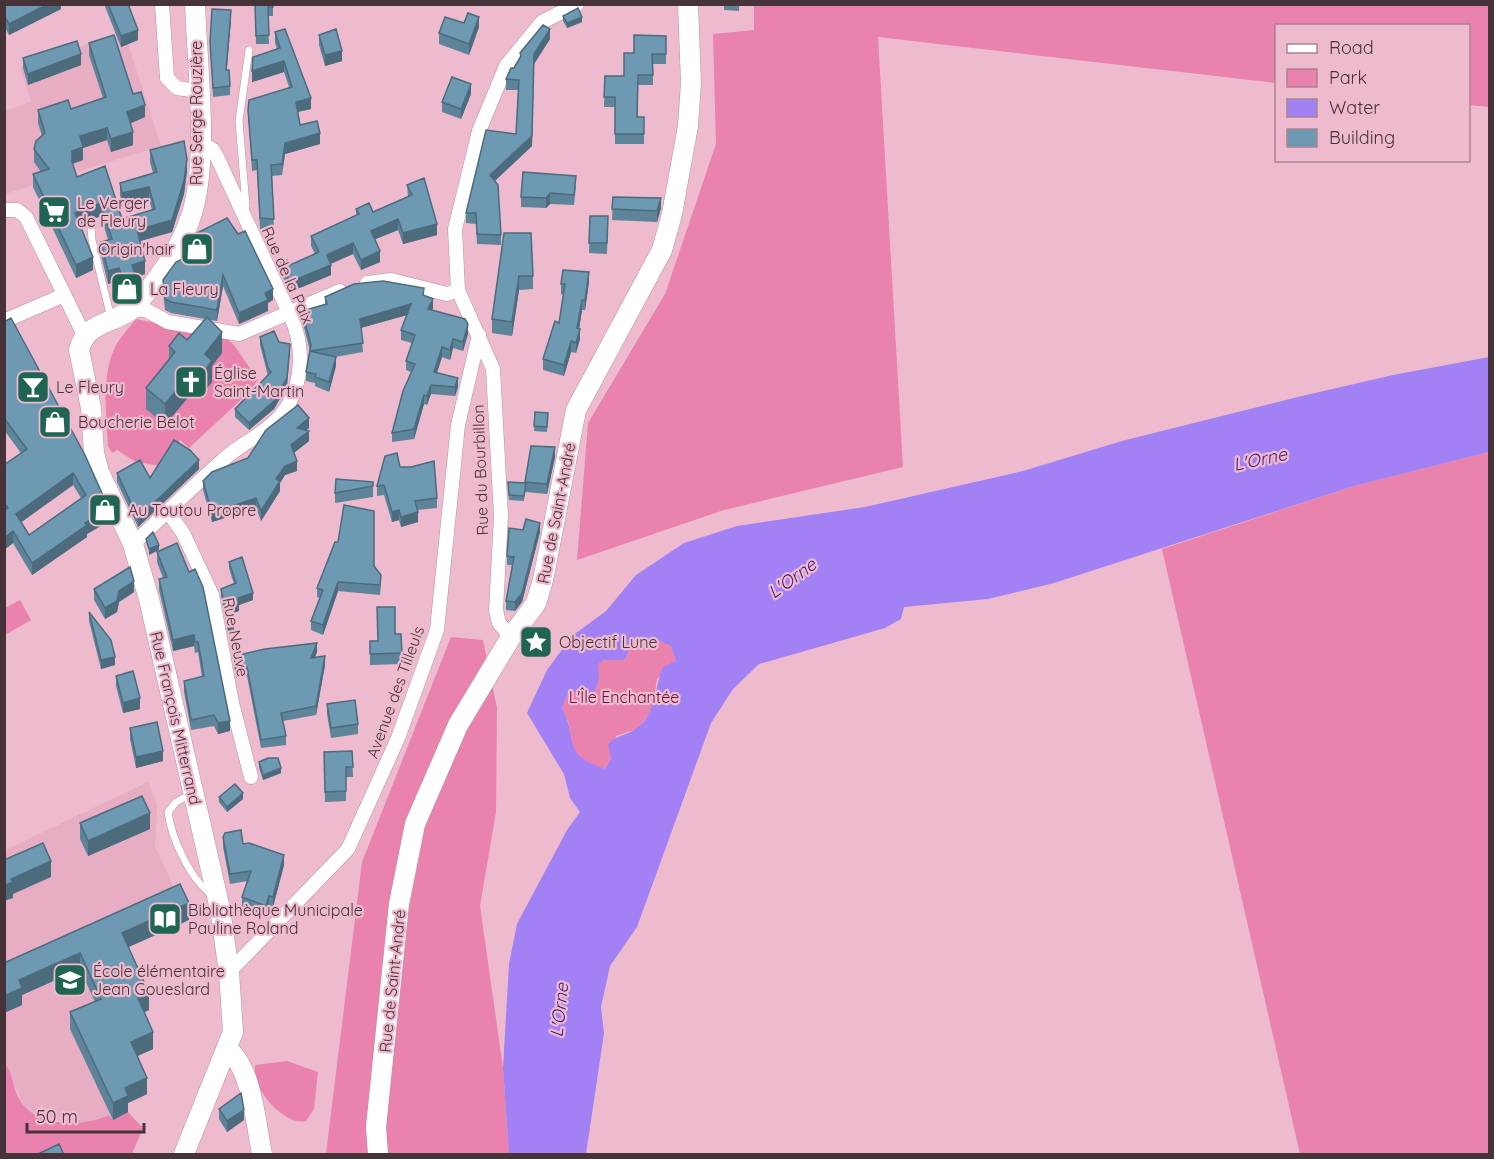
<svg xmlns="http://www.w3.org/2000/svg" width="1494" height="1159" font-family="Quicksand,sans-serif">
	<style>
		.built { fill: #e6adc3 }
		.green { fill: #e982ad }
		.water { fill: #a181f4; fill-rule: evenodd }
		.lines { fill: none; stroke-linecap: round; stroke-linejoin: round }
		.lane-casing { stroke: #bf8fa1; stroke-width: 8 }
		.street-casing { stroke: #bf8fa1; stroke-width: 15 }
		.secondary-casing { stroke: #bf8fa1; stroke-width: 21 }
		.lane { stroke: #fff; stroke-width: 7 }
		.street { stroke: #fff; stroke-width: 14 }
		.secondary { stroke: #fff; stroke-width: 20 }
		.wall { fill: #5e849a; fill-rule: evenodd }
		.shaded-wall { fill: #4c6b7d }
		.building { fill: #6d99b3; stroke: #4c6b7d; stroke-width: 1.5; fill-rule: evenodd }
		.labels { text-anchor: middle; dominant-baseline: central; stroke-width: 4.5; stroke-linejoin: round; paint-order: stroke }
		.street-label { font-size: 16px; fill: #463239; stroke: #edbbcd }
		.poi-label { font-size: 16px; fill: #463239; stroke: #edbbcd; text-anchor: start }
		.park-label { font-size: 16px; fill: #64143c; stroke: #edbbcd }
		.water-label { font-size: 18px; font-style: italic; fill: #41187f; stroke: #edbbcd }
	</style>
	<rect width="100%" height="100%" fill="#edbbcd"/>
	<path class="built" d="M124 32 161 146 5 194 4 111 31 102 20 67Z
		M148 782 157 804 155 846 180 901 122 950 149 1010 138 1015 132 1058 147 1094 128 1103 126 1099 128 1112 113 1120 110 1115 86 1124 67 1123 34 1113 24 1106 5 1062V850Z"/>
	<path class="green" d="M754 5H1489V107L1469 105 1468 26H1276V83L878 37 903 467 724 510 577 560 588 423 665 294 716 144 713 34 754 30Z
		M136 319 225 337 234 345 258 380 244 397 189 448 180 440 162 466 136 462 117 450 112 453 108 446C106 414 101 375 116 345 121 336 130 327 136 319Z
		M1489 452V1154H1300L1162 549 1354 486Z
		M20 600 31 620 5 635V608Z
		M451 637 483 640 497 708 496 812 480 906 503 1068 509 1154H326L362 862Z
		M655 639 671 646 676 661 657 679 652 711 637 729 616 736 611 758 604 770C559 752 580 740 562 708L568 693 586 690 594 694 599 679 597 664 604 660H624L632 646Z
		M287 1061 318 1072 314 1109 306 1121C287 1126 261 1097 256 1080 255 1076 255 1070 255 1065Z
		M4 1062C14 1074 12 1088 20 1100 36 1128 85 1127 109 1115L113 1120 128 1112 143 1128 132 1154H5Z"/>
	<path class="water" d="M1489 357V452L1354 486 1054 583 988 599 904 607 901 619 885 628 759 664 733 689 711 723 637 927 610 966 601 1007 604 1033 586 1154H509L503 1068 509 964 517 924 567 830 580 812 570 798 564 774 527 713 547 670 572 636 606 611 636 575 684 543 737 526 865 507 1023 471 1122 441 1302 396 1393 375ZM655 639 671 646 676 661 663 667C654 687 657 713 637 728 628 735 617 735 608 744L611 758 605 769C560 754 579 739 562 708L568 693 585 690 594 694 599 679 598 664 604 660H624L632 646 648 649Z"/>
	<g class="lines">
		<defs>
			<path id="lane" d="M244 211 246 206 239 121 249 50
				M91 227 92 240 111 318
				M191 794 176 802 168 812C171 837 191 882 213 895"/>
			<path id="street" d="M162 4 167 78 177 88 198 91
				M4 210H17L26 217 85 337
				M367 283 391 280 447 294 458 290
				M131 310H146L168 322 239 334 340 291
				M4 321 64 295
				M168 512 183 533 212 595 232 703 251 777
				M133 544C163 516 192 487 223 460 237 447 256 438 271 425 302 399 307 353 291 317L217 157 213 150 200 142
				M511 637 499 623 496 610 501 516 493 369 458 290 455 229 479 131 506 66 542 22 577 4
				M229 972 348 849 398 738 437 630 458 425 479 335"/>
			<path id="secondary" d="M228 1050C252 1068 256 1125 262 1154
				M184 1154 233 1032 229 972 220 909 149 599 133 544 99 472 94 453 91 408 79 350C86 322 111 324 131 310 136 306 141 298 146 293 164 271 181 246 190 219 210 164 197 64 195 4
				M378 1154 376 1127 399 904 415 824 458 725 511 637 536 603 543 580 576 410 662 250 672 214 688 126 691 83 688 4"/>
		</defs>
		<use href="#lane" class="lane-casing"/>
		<use href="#street" class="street-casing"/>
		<use href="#secondary" class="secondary-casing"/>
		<use href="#lane" class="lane"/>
		<use href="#street" class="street"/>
		<use href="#secondary" class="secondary"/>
	</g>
	<path class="wall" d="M61 4V9L9 35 4 26V6Z
		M104 4H128L138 40 121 47Z
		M255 4H273V16H268L269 44H256Z
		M739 4V11L724 10V5Z
		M563 16 582 22 567 28 563 21Z
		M231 20 226 70 230 86V95L213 97 210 42Z
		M464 23 479 27 469 55 439 44V33Z
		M275 32 311 109 298 112 300 125 320 144 285 154 282 175 272 176 274 230 260 229 257 170 252 171 248 110 289 87 284 72 252 82 277 49 275 43Z
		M319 35 342 61 325 66 319 45Z
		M666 36V64H653V85H638V117H644V144H615V107H604L605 76H624Z
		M550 39 534 64 532 146 495 181 501 235V245L477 244 476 224 466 223V213L516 134 518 90H506V79L520 58V53Z
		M89 43 133 94 145 117 130 123 133 145 111 152 107 140 83 148V160L72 164 77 177 122 219 152 210 149 199 122 206 120 195V183L153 173 150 162V150L187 171 184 194 172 232 140 241 145 274 135 277V288L130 294 124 295 119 281 108 284 101 255V242L108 240 101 216 80 224 93 270 76 278 33 187V174L41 172 34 162V149L42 136 38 123V110L71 109 103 98 89 55Z
		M23 58 81 65 28 85 23 68Z
		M471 94 461 119 442 112V102Z
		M407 185 437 235 403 244 398 230 375 239 380 262 361 270 353 254 331 264V275L290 292 281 273V263L290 265 315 254 311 246V236L356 216V209L373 212 408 197Z
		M576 186 574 205 550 204 546 208 521 207V197Z
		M613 197 661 208 657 222 612 220Z
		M590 216H608L607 254 589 253Z
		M504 233 533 276V289L519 290 512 336 492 333V319Z
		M189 240 273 300 268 303V311L239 324 223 286 217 321 210 320 222 353 212 366V382L202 394 195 389 165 425 146 409V388L169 360V346L187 340 205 319 171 313 165 310 163 291V280L192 254 189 251Z
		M589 282 585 310H582L579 329 580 339 576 353 571 352 564 376 543 370V359L559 323 563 295 561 294V284Z
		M424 295 433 308 432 310 468 334 463 351 453 348 450 360 442 357 437 373 458 387 455 396 431 394 427 405 424 404 414 439 392 442V433L411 372 406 370V361L412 343 401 340V330L407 315 361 328 363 352 335 357 336 366 329 392 315 386V383L306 381V372L310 351 302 320V311L325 304V297Z
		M4 322 109 521 87 534V537L32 575 13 543 4 550V465L21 453 4 430ZM73 485 81 498 29 535 21 522Z
		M260 337 279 342 290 352 287 386 274 409 249 430 235 417V409L268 376 260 345Z
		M535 412 548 413 547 432 534 431Z
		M309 428 306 431 309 441 294 453 297 471 285 475 280 483V491L261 521 256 508 212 522 203 490V481Z
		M531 446 555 457 547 494 525 492V490L524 501 509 500 508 482 525 483Z
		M400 467 437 498V508L417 510 418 522 401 527 399 520 392 522 384 495 377 496V486Z
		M199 469 138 527 117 482V473L150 478Z
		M373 482V497L335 503V493Z
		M540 532 522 602 515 611 506 610V601L512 565H507V556Z
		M177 543 230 731 218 734 214 726 191 730 184 692V681L202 677 198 652 195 653 194 646 173 651 159 590V579L163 578 157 562V552Z
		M229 562 253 600 239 605V611L231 614 234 630 228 632 221 596V589L234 584 229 568Z
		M374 566 381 585 380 595 338 591 323 635 311 630V621L320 598 317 597V588Z
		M94 589 134 592 119 602 117 612 105 619 94 600Z
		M89 612 115 665 101 669 89 621Z
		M395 634H401L402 664 370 665V641H378Z
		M317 652 315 657 325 665 316 715 283 721 286 736V745L261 748 247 676 236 678 234 665V656Z
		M116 676 140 709 123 713 116 686Z
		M327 704 358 724V734L331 738 327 714Z
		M130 728 163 761 136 768 130 739Z
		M352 751 353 777H346V801L325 802 324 752Z
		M259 762 281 773 263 780 259 768Z
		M219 797 243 799 227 812 219 802Z
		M80 823 150 829 88 856 80 839Z
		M223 837 243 844 284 865 273 907 269 906 266 916 242 907V897L247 881 230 884 223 847Z
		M189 920 128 947 149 1010 144 1012 153 1049 137 1056 147 1094 128 1103V1112L113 1120 70 1029V1012L95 1002 80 969 22 995V1005L4 1013V963Z
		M219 1109 244 1120 227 1132 219 1119Z"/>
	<path class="shaded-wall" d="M48 4H61V9L9 35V24Z
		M231 10V20L226 80V70Z
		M479 17V27L469 55V44Z
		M582 17V22L567 28V23Z
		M550 29V39L534 64 532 146 490 185V175L532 136 534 54Z
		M138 30V40L121 47V36Z
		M342 51V61L325 66V55Z
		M81 54V65L28 85V74Z
		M284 61V72L252 82V71Z
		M471 84V94L461 119V109Z
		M311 98V109L296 112V102Z
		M145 105V117L127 125V112Z
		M107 128V140L83 148V160L72 164V151L80 136Z
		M133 132V145L111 152V139Z
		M320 133V144L285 154 282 175 285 143Z
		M187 159V171L184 194 172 232 137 242V230L184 181Z
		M149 187V199L122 206V193Z
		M550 193V204L546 208V198Z
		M661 198V208L657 222V211Z
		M101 203V216L75 226V213Z
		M398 219V230L371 241V231Z
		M437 224V235L403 244V233Z
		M353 243V254L327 265V255Z
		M380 251V262L361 270V260Z
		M93 257V270L76 278V265Z
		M145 261V274L135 277V288L130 294 124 295V283L132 265Z
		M331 265V275L290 292V282Z
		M119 268V281L108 284V271Z
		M589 272V282L585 310V300Z
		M223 275V286L217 321V310Z
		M519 276V290L512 336V322Z
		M273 289V300L268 303V311L239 324V313L265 293Z
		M433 299V308L428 318V309Z
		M582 300V310L578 336 580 329V339L576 353 577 328Z
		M411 304V314L360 328V319Z
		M468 324V334L463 351V342Z
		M222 332V353L212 366V382L202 394V374L205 354Z
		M453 339V348L450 360V350Z
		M571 341V352L564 376V365Z
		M290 344 287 386 274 409 249 430V423Z
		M442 347V357L434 381V372Z
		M336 357V366L329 392V382Z
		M195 368V389L165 425V404Z
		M458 378V387L455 396V387Z
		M431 385V394L427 405V396Z
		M424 395V404L414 439V429Z
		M309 418V428L297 438V428Z
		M309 431V441L291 455V445Z
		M555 447V457L547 494V484Z
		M199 460V469L138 527V518Z
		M297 461V471L285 475 280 483V491L261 521V511L276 479 285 466Z
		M73 473V485L16 526V514Z
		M256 498V508L212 522V513Z
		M109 509V521L87 534V537L32 575V563L85 523Z
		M399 510V520L392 522V512Z
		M418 512V522L401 527V517Z
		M540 523V532L522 602 515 611V602Z
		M13 531V543L4 550V538Z
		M159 545V550L149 555V549Z
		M134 581V592L119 602 117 612 105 619V608L119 591Z
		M338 582V591L323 635V625Z
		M253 593V600L239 605V611L229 614V607L238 598Z
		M234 624V630L228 632V625Z
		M194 635V646L173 651V640Z
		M317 643V652L311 667V658Z
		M325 656V665L316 715V706Z
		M115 657V665L101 669V660Z
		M140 698V709L123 713V703Z
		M230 721V731L218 734V723Z
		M163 751V761L136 768V757Z
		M281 768V773L263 780V775Z
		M243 793V799L227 812V807Z
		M150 813V829L88 856V841Z
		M284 855V865L273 907V897Z
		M51 861V877L13 894V898L4 901V886L11 879Z
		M269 896V906L266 916V906Z
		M189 903V920L122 950V933Z
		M80 953V969L22 995V1005L4 1013V996L19 980Z
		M149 993V1010L138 1015V998Z
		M153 1032V1049L131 1059V1042Z
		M147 1078V1094L128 1103V1112L113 1120V1103L125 1088Z
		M244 1110V1120L227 1132V1121Z"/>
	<path class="building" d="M8 4H48L9 24 4 15V6Z
		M108 4H128L138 30 121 36Z
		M255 4H273V7H268L269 35 256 36Z
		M578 8 582 17 567 23 563 16Z
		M212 9 231 10 226 70H229L230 86 213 88 210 42Z
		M468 13 479 17 469 44 439 33 445 17 464 23Z
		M543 25 550 29 534 54 532 136 490 175 498 185 501 235 477 234 476 213H466L486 130 516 134 519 80 506 79 511 68H514L521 56 520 53Z
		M285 29 311 98 296 102 300 125 317 121 320 133 285 143 282 164 271 165 274 219 260 218 257 160H252L248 110 249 100 292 87 284 61 252 71 253 57 280 48 275 32Z
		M336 29 342 51 325 55 319 35Z
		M114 35 133 94 141 92 145 105 127 112 133 132 111 139 107 128 80 136 83 147 72 151V162L77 177 105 166 122 219 155 209 149 187 122 193 120 183 157 172 150 150 184 141 187 159 184 181 172 220 137 230 145 261 132 265 135 275 130 281 124 283 119 268 108 271 101 242 112 239 101 203 75 213 93 257 76 265 33 174 49 169 34 149 36 141 45 133 38 110 68 100 71 109 106 97 89 43Z
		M634 35 666 36V54H652L653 75H638L637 117H644V134H615V97H604L605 76H624V53H634Z
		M77 41 81 54 28 74 23 58Z
		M452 77 471 84 461 109 442 102Z
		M523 172 576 176 574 195 550 193 546 198 521 197Z
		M424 178 437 224 403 233 398 219 371 231 380 251 361 260 353 243 327 255 331 265 290 282 281 263 287 260 290 265 319 252 311 236 359 214 356 209 369 203 373 212 412 195 407 185Z
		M613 197 661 198 657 211 612 209Z
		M590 216H608L607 243H589Z
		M227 218 238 234 245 231 273 289 265 293 268 300 239 313 223 275 217 310 171 302 165 299 163 280 176 262 197 252 189 240 191 236Z
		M504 233H531L533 276H519L512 322 492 319Z
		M563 270 589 272 585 300H582L577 328 580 329 576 343 571 341 564 365 543 359 555 321 559 323 565 284H561Z
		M383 281 424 288 423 295 433 299 428 309 465 319 468 324 463 342 453 339 450 350 442 347 434 372 458 378 455 387 431 385 427 396 424 395 414 429 392 433 403 391 415 364 406 361 415 335 401 330 411 304 360 319 363 343 310 351 336 357 329 382 315 377 316 374 306 372 311 345 302 311 327 304 325 297 354 284Z
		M207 317 222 332 205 354 212 361 202 374 195 368 165 404 146 388 175 352 169 346 179 333 187 340Z
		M11 318 85 455 109 509 85 523 87 525 32 563 13 531 4 538V510L8 508 4 503V465L27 449 4 418V322ZM73 473 86 495 29 535 16 514Z
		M274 331 279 342 290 344 287 378 274 401 249 423 235 409 271 372 268 368 260 337Z
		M298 405 309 418 297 428 309 431 291 445 297 461 285 466 276 479 280 481 261 511 256 498 212 513 203 481 212 472 248 458 266 430Z
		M535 412 548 413 547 427 534 426Z
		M174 440 190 450 199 460 138 518 117 473 140 460 150 478Z
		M531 446 555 447 547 484 525 482Z
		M397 453 400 467H411L434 461 437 498 415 501 418 512 401 517 399 510 392 512 384 485 377 486 385 456Z
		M336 479 373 482V486L335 493Z
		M508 482 526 483 524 496 509 495Z
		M344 505 374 511V566L381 575 380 585 338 582 323 625 311 621 323 590 317 588 335 542H338Z
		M526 519 540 523 522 593 515 602 506 601 514 557 507 556 509 528 523 530Z
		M153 532 159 545 149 549 146 539Z
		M177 543 189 572 195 569 203 587 230 721 218 723 214 715 191 720 184 681 204 676 198 642H195L194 635 173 640 159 579 167 577 157 552Z
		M242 557 253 593 238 598 239 604 229 607 234 624 228 625 221 589 236 583 229 562Z
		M130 567 134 581 119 591 117 601 105 608 94 589Z
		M377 607H395V634H401L402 653 370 654V641H378Z
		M89 612 111 640 115 657 101 660Z
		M317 643 311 658 325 656 316 706 281 713 286 736 261 740 247 667 236 669 234 656 265 649Z
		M133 671 140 698 123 703 116 676Z
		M355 700 358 724 331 728 327 704Z
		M157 722 163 751 136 757 130 728Z
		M352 751 353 767H346V791L325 792 324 752Z
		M268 758H278L281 768 263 775 259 762Z
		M235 784 243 793 227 807 219 797Z
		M142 796 150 813 88 841 80 823Z
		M241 830 243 844 249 843 284 855 273 897 269 896 266 906 242 897 251 871 230 874 223 837 225 833Z
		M43 843 51 861 11 879 13 882 4 886V860Z
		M180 884 189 903 122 933 149 993 138 998 153 1032 131 1042 147 1078 125 1088 128 1096 113 1103 70 1012 101 999 80 953 19 980 22 988 4 996V963Z
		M241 1093 244 1110 227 1121 219 1109Z
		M59 1144 64 1155H36Z"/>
	<defs>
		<symbol id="supermarket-square" viewBox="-11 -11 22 22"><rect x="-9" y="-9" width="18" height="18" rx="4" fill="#206454" stroke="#edbbcd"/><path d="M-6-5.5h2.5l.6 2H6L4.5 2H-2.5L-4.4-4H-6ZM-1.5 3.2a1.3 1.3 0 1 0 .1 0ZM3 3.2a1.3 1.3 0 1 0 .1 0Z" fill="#fff"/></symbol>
		<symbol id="shop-square" viewBox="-11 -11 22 22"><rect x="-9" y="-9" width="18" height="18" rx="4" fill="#206454" stroke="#edbbcd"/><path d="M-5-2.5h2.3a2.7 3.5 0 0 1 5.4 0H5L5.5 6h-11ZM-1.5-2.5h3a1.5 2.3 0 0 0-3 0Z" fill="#fff"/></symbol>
		<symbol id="church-square" viewBox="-11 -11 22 22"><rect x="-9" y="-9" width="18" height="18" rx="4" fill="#206454" stroke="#edbbcd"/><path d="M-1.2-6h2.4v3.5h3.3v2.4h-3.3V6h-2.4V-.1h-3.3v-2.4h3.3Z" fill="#fff"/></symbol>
		<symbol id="bar-square" viewBox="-11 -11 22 22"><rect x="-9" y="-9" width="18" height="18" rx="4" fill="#206454" stroke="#edbbcd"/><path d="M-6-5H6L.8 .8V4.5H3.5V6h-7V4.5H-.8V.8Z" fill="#fff"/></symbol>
		<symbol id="sight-square" viewBox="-11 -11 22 22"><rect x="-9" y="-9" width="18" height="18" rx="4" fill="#206454" stroke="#edbbcd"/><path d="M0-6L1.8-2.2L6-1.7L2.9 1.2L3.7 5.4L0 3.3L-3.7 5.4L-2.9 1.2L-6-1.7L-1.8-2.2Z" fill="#fff"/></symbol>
		<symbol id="library-square" viewBox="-11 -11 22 22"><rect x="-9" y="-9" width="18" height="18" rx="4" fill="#206454" stroke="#edbbcd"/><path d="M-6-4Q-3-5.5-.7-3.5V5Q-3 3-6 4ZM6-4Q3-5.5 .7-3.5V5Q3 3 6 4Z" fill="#fff"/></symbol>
		<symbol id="school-square" viewBox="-11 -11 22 22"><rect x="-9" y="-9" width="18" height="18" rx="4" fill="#206454" stroke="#edbbcd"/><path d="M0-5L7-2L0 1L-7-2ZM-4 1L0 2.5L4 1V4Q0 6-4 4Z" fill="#fff"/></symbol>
	</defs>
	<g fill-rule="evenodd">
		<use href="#supermarket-square" x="35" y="193" width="38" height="38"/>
		<use href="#shop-square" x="178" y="230" width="38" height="38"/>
		<use href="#shop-square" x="108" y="270" width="38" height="38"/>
		<use href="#church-square" x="172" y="363" width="38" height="38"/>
		<use href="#bar-square" x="14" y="368" width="38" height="38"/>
		<use href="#shop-square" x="36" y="403" width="38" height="38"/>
		<use href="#shop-square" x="86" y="491" width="38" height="38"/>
		<use href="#sight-square" x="517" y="623" width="38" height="38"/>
		<use href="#library-square" x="146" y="900" width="38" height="38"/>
		<use href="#school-square" x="51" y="961" width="38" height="38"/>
	</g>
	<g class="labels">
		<g class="street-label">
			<text transform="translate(196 113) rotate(-90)">Rue Serge Rouzière</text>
			<text transform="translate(288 275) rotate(66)">Rue de la Paix</text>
			<text transform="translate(480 470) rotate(-92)">Rue du Bourbillon</text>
			<text transform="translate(556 513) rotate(-79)">Rue de Saint-André</text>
			<text transform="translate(236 637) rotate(79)">Rue Neuve</text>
			<text transform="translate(395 692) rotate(-70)">Avenue des Tilleuls</text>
			<text transform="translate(176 718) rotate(77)">Rue François Mitterrand</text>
			<text transform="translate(392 981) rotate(-84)">Rue de Saint-André</text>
		</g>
		<g class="poi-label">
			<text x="77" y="203">Le Verger<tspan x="77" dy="18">de Fleury</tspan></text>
			<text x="174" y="249" text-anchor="end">Origin'hair</text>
			<text x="150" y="289">La Fleury</text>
			<text x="214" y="373">Église<tspan x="214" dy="18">Saint-Martin</tspan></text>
			<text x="56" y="387">Le Fleury</text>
			<text x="78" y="422">Boucherie Belot</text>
			<text x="128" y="510">Au Toutou Propre</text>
			<text x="559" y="642">Objectif Lune</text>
			<text x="188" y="910">Bibliothèque Municipale<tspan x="188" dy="18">Pauline Roland</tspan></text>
			<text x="93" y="971">École élémentaire<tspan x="93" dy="18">Jean Goueslard</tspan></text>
		</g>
		<g class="park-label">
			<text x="624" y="697">L'Île Enchantée</text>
		</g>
		<g class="water-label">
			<text transform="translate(1260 459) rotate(-12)">L'Orne</text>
			<text transform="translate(792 578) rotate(-36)">L'Orne</text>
			<text transform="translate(559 1010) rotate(-84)">L'Orne</text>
		</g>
	</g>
	<rect width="1494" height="1159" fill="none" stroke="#463239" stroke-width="12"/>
	<rect x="1275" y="24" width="195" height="138" fill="#edbbcd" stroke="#aa8492" stroke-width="1.5"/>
	<rect x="1287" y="44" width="30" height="9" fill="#ffffff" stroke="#aa8492" stroke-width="1.5"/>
	<text x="1329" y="54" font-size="18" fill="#463239">Road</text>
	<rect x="1287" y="69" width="30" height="18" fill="#e982ad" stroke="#aa8492" stroke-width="1.5"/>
	<text x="1329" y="84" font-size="18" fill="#463239">Park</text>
	<rect x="1287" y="99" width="30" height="18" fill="#a181f4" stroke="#aa8492" stroke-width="1.5"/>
	<text x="1329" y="114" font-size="18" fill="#463239">Water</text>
	<rect x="1287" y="129" width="30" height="18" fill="#6d99b3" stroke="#aa8492" stroke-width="1.5"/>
	<text x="1329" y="144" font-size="18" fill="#463239">Building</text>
	<path d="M27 1123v9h117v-9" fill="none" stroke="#463239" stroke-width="3"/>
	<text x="36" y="1123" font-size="18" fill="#463239" stroke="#edbbcd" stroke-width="4.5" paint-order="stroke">50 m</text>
</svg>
